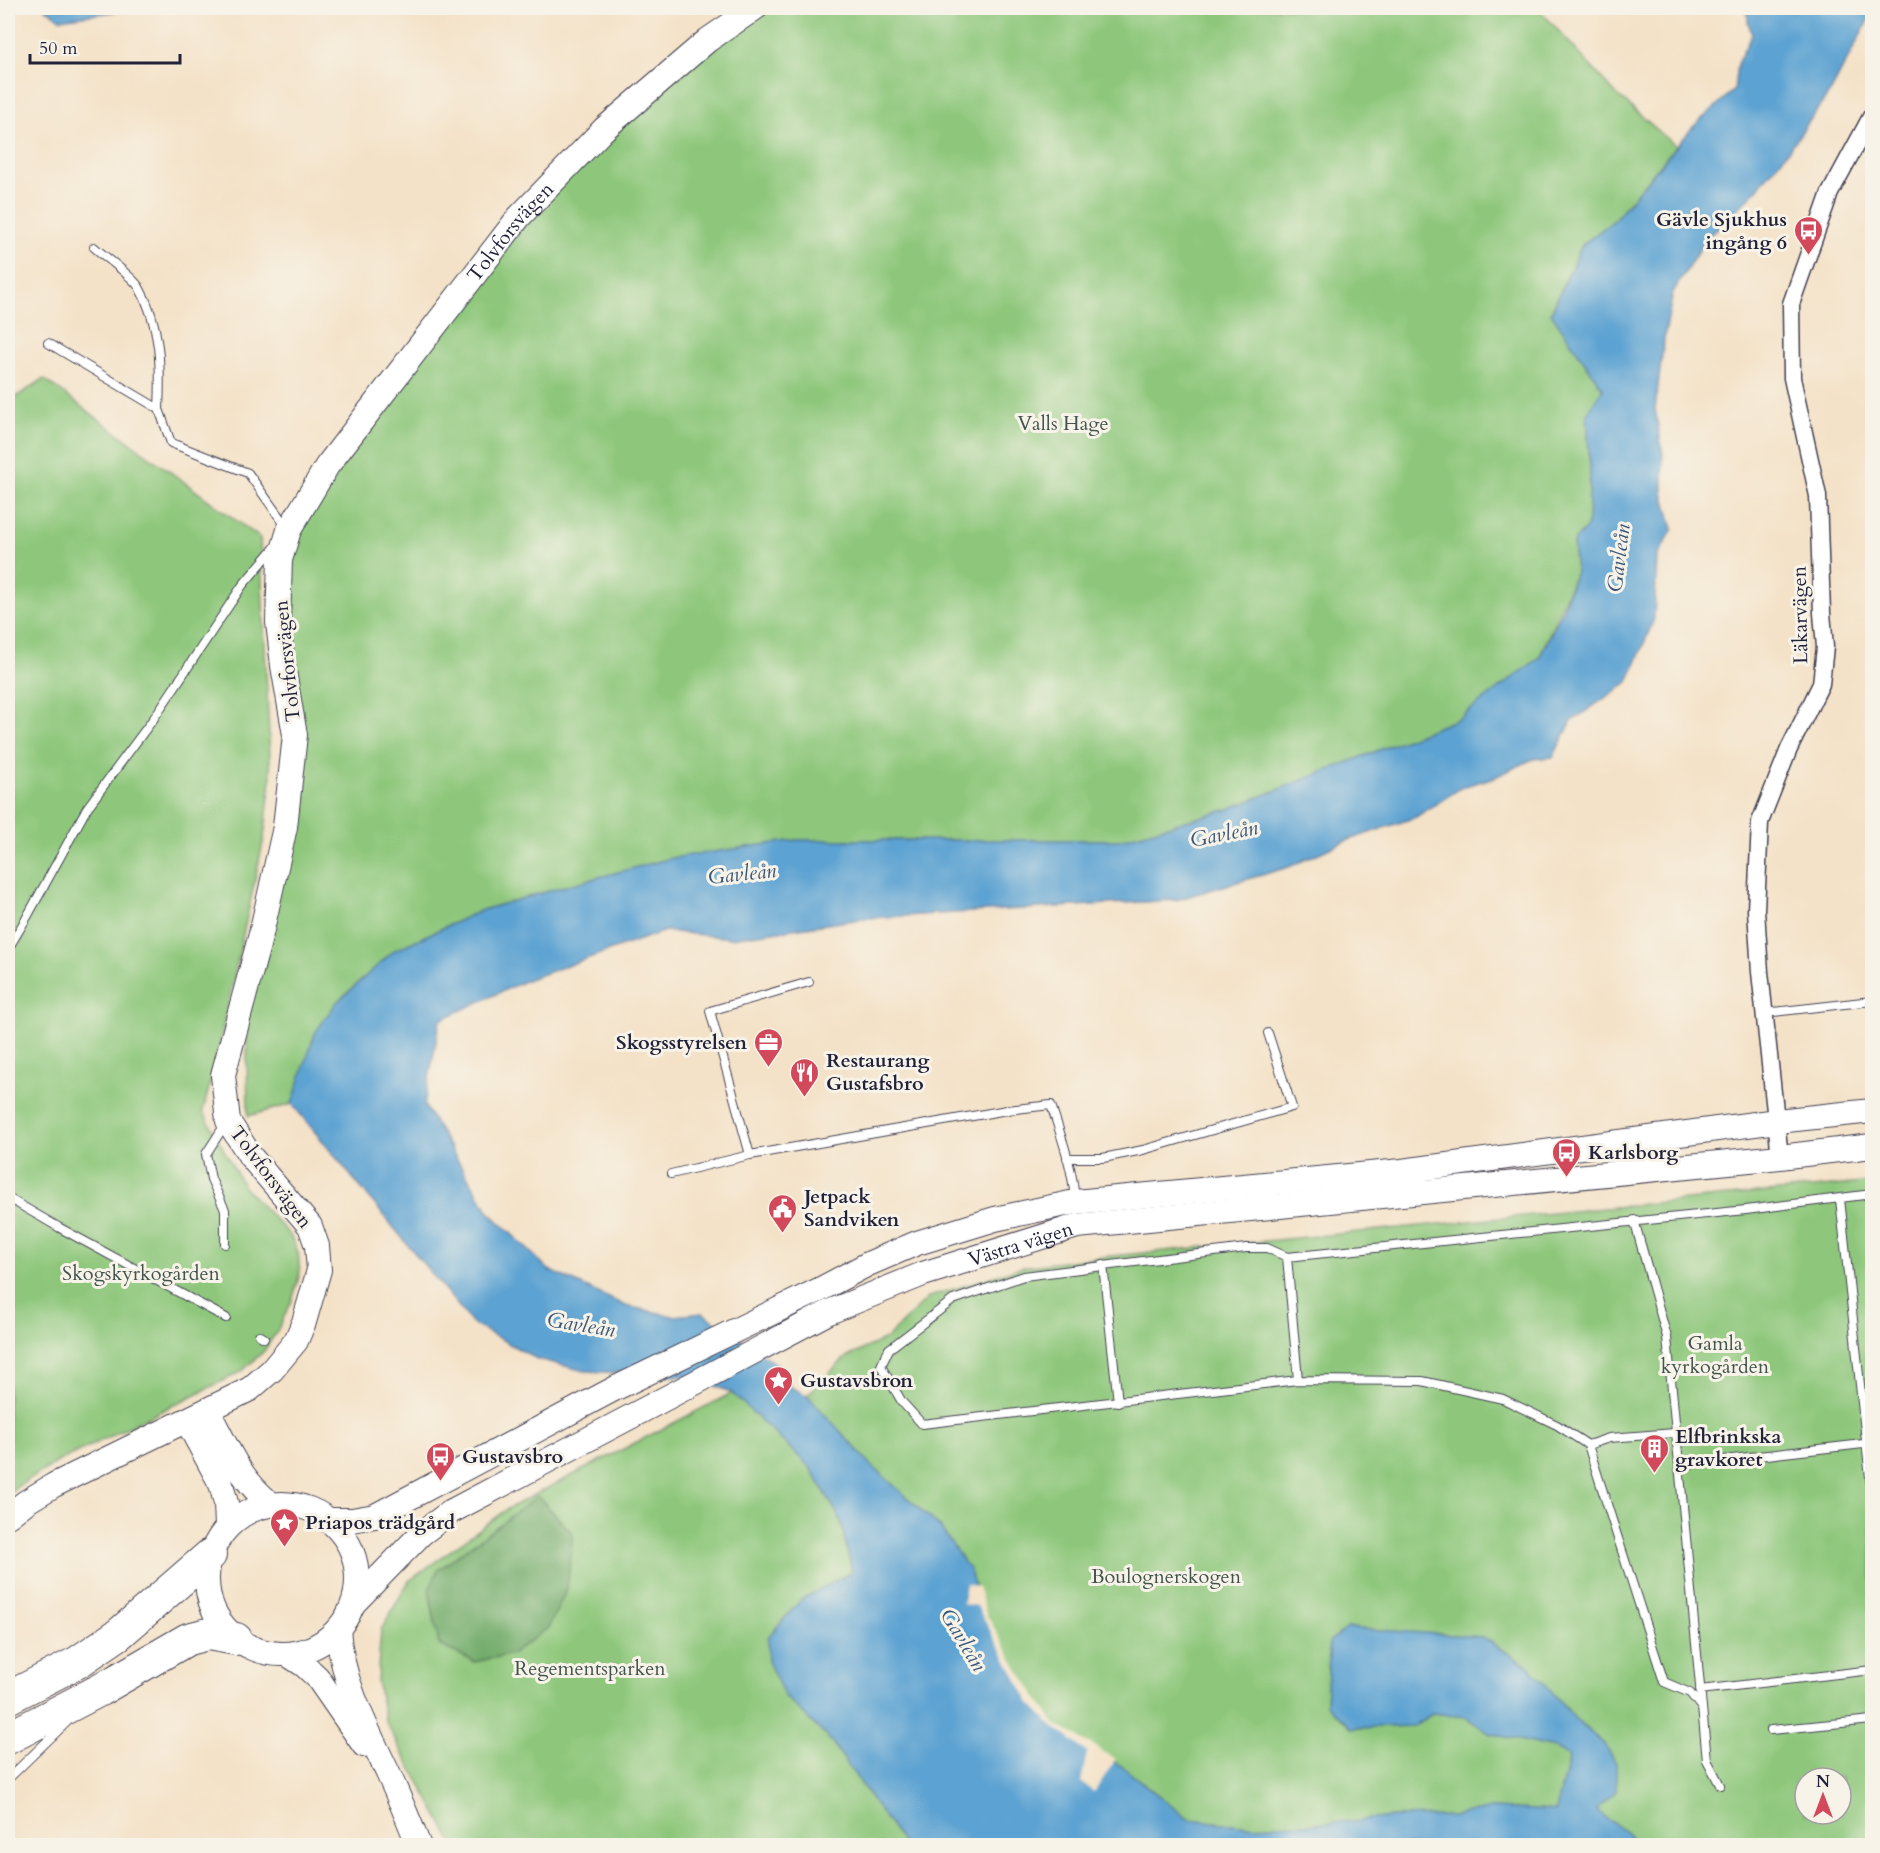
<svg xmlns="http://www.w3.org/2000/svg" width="1880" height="1853" font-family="Cardo,serif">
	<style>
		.green { fill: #8ec77b; stroke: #58745b; stroke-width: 1.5; fill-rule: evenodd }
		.forest { fill: #72ac6b; stroke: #4a6753; stroke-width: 1.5 }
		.water { fill: #5ca2d2; stroke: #3f6286; stroke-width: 1.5 }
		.pier { fill: #f4e2c8 }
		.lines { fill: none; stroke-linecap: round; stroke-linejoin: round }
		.lane-casing { stroke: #423f50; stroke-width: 10 }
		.street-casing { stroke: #423f50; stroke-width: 19 }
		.secondary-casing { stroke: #423f50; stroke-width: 26 }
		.highway-casing { stroke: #423f50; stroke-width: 34 }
		.lane { stroke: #fff; stroke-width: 8 }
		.street { stroke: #fff; stroke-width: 16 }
		.secondary { stroke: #fff; stroke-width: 24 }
		.highway { stroke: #fff; stroke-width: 32 }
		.labels { text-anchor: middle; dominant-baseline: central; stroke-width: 6; stroke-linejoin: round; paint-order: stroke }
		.poi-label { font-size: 20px; font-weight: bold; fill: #22223b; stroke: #f7f3e8; text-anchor: start }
		.street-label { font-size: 20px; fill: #22223b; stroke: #f7f3e8 }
		.park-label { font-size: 20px; fill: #42544e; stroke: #f7f3e8 }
		.water-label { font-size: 21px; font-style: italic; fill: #395577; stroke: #f7f3e8 }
	</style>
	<rect width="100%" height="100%" fill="#f7f3e8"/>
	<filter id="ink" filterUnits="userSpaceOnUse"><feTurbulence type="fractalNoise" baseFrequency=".0167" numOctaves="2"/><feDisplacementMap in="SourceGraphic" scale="12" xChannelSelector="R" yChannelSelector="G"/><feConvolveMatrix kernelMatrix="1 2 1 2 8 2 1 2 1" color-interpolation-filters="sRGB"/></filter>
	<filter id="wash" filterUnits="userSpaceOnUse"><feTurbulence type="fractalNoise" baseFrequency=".008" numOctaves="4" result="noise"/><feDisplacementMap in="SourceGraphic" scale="24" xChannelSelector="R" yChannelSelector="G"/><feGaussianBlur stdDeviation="1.35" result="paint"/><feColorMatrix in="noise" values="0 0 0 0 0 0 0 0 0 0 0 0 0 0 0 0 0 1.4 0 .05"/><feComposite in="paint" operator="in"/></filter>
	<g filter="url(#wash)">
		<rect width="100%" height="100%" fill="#f4e2c8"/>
		<path class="green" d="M755 8H1538L1616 94 1676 146 1613 221 1582 245 1551 312 1603 389 1587 414 1590 470 1588 526 1573 542 1576 572 1539 658 1458 719 1229 809 1119 840H797L672 858 573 884 482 910 395 950 336 1003 292 1104 248 1116 246 990 285 827 283 666 289 530 519 217Z
			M44 379 260 538 271 780 264 838 217 1056 203 1111 244 1187 290 1235 298 1252 300 1273 292 1301 277 1331 264 1351 241 1372 59 1461 18 1486 8 1495V402Z
			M1872 1182V1845H1637L1628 1834 1596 1810 1604 1744 1577 1721 1531 1668 1483 1637 1348 1628 1330 1641 1326 1704 1351 1728 1413 1726 1433 1713 1466 1717 1489 1733 1554 1748 1569 1757 1556 1811 1491 1808 1455 1816 1395 1817 1329 1823 1248 1826 1188 1819 1120 1765 1053 1726 984 1617 940 1527 872 1466 807 1395 845 1358 887 1338 929 1297 1022 1267 1102 1257ZM1805 1778H1841V1814H1805Z
			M732 1393 810 1467 840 1518 852 1572 802 1599 784 1695 832 1742 904 1845H454L385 1721 377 1681 381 1630 409 1581 507 1509Z"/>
		<path class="forest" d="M538 1496 573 1534 567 1589 548 1628 512 1654 475 1662 439 1645 429 1590 438 1570Z"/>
		<path class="water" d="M45 8H174H143L60 19Z
			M1747 8H1872V13L1832 89 1788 151 1753 194 1705 240 1673 292 1664 339 1655 409 1663 455V492L1673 529 1657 557 1654 619 1628 682 1572 721 1553 757 1533 759 1495 777 1462 787 1416 817 1343 842 1289 867 1176 900 869 918 731 938 665 931 529 979 440 1020 424 1105 489 1212 549 1270 626 1306 673 1316 703 1313 780 1367 790 1387 807 1395 872 1466 940 1527 970 1571 984 1617 1053 1726 1120 1765 1188 1819 1248 1826 1329 1823 1395 1817 1455 1816 1491 1808 1556 1811 1569 1757 1554 1748 1489 1733 1466 1717 1433 1713 1413 1726 1352 1728 1326 1704 1330 1641 1348 1628 1483 1637 1531 1668 1577 1721 1604 1744 1616 1763V1791L1596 1810 1628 1834 1637 1845H904L832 1742 784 1695 768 1661V1637L802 1599 852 1572 840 1518 810 1467 732 1393 694 1377 585 1371 537 1359 473 1324 292 1104 315 1033 336 1003 395 950 482 910 573 884 672 858 797 840H1119L1229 809 1458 719 1539 658 1562 611 1576 572 1573 542 1588 526 1590 470 1587 414 1603 389 1551 313 1582 245 1613 221 1693 127 1734 90 1737 64 1752 34 1748 22Z"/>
		<path class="pier" d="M966 1584 978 1587 987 1616 1018 1669 1055 1724 1116 1759 1094 1792 1081 1782 1087 1752 1053 1726 1030 1703 977 1606 963 1604Z"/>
	</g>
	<g filter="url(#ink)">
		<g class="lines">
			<defs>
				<path id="lane" d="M94 247C105 257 132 276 139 287 161 325 161 368 159 409
					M48 343 159 409 171 443 248 473 288 529
					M8 949 27 917 87 808 154 718 242 586 276 546
					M1765 1013 1872 1001
					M750 1155 710 1011 809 982
					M1067 1158H1103L1143 1150 1292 1107 1268 1033
					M671 1174 750 1155 1007 1110 1051 1105C1061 1136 1073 1168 1075 1201
					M8 1198 60 1228 226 1318
					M1840 1199 1872 1496
					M1634 1220 1667 1337 1707 1760 1720 1785
					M225 1244V1210L211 1179 206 1154 226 1123
					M1287 1257 1298 1380
					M1103 1265 1118 1402
					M259 1335 264 1338
					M1588 1445 1609 1438 1675 1433
					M1679 1465 1872 1443
					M1700 1690 1872 1670
					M1701 1707 1690 1693 1664 1682 1588 1445 1557 1425 1503 1399 1422 1381 1298 1380 922 1424 902 1402 881 1366 889 1349 953 1300 1024 1276 1246 1248H1267L1287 1257 1746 1210 1872 1194
					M1771 1730 1872 1720
					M8 1779 68 1721"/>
				<path id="street" d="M1780 1157 1760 972 1756 910 1760 822 1789 749 1821 684 1825 647 1822 613 1818 496 1792 378 1791 304 1830 193 1872 115"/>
				<g id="secondary">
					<path d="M208 1412C228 1447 238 1478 271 1504"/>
					<path d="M187 1421 221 1484 226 1503 227 1526"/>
					<circle cx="282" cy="1579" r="75"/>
					<path id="s1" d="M8 1516 26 1502 54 1485 250 1389 272 1370 296 1341 304 1322 319 1270 317 1246 310 1226 251 1157 228 1121 223 1075 261 934 285 827 295 735 283 666 278 622 280 560 289 530 327 466 519 217 604 129 708 40 755 8"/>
					<path d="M329 1520H352L375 1516 614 1389 821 1289 868 1264 917 1243 995 1219 1075 1202 1402 1171 1777 1121 1872 1111"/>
					<path id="s2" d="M353 1604 421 1534 450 1512 829 1312 923 1274 1077 1226 1780 1157 1872 1146"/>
					<path d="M338 1629C341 1680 366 1727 388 1773 399 1797 409 1821 419 1846"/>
					<path d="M287 1654 304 1665 317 1677 364 1745"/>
				</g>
				<path id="highway" d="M8 1698 78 1662 119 1634 210 1555
					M8 1738 100 1690 188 1639 208 1634 236 1639"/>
			</defs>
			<use href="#lane" class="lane-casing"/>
			<use href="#street" class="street-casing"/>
			<use href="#secondary" class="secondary-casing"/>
			<use href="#highway" class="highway-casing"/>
			<use href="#lane" class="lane"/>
			<use href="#street" class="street"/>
			<use href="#secondary" class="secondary"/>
			<use href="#highway" class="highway"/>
		</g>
	</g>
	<defs>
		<symbol id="bus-pin" viewBox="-11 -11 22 30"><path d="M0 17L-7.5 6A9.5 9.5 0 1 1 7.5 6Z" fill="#d1495b" stroke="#f7f3e8"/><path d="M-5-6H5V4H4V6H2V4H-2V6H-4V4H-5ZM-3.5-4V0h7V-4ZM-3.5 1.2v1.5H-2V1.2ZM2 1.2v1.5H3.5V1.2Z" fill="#fff"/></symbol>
		<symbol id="office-pin" viewBox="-11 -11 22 30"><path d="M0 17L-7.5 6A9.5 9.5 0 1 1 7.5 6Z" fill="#d1495b" stroke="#f7f3e8"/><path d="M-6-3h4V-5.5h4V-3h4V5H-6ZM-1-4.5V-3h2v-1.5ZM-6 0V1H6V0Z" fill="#fff"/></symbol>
		<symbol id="restaurant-pin" viewBox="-11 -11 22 30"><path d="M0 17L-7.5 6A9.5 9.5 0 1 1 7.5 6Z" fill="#d1495b" stroke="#f7f3e8"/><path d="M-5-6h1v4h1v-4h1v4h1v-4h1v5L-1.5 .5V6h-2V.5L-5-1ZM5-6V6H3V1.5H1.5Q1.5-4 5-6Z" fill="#fff"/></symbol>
		<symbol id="civic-pin" viewBox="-11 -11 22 30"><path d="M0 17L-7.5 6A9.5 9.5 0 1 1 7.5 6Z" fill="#d1495b" stroke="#f7f3e8"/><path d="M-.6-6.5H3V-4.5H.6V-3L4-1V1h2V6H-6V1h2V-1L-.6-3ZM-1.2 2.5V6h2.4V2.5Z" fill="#fff"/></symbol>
		<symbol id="sight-pin" viewBox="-11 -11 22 30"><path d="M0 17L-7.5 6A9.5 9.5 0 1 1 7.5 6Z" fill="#d1495b" stroke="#f7f3e8"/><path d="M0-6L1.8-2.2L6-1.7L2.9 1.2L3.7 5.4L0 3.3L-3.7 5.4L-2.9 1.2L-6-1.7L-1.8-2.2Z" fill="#fff"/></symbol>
		<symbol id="building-pin" viewBox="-11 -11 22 30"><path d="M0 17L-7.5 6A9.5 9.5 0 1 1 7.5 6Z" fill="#d1495b" stroke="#f7f3e8"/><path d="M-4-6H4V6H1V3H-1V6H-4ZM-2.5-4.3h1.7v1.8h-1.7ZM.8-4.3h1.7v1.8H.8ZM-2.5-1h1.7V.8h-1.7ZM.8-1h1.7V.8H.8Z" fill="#fff"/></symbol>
	</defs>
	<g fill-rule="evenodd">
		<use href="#bus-pin" x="1792" y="214" width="33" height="45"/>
		<use href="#office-pin" x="752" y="1026" width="33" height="45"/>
		<use href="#restaurant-pin" x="788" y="1056" width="33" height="45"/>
		<use href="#bus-pin" x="1550" y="1136" width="33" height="45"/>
		<use href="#civic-pin" x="766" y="1192" width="33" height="45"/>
		<use href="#sight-pin" x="762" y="1364" width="33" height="45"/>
		<use href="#building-pin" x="1638" y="1432" width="33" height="45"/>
		<use href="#bus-pin" x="424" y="1440" width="33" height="45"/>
		<use href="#sight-pin" x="268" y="1506" width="33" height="45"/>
	</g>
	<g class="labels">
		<g class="poi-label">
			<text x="1787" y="219" text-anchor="end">Gävle Sjukhus<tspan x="1787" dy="23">ingång 6</tspan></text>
			<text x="747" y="1042" text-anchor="end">Skogsstyrelsen</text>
			<text x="826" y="1060">Restaurang<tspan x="826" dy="23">Gustafsbro</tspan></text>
			<text x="1588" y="1152">Karlsborg</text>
			<text x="804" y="1196">Jetpack<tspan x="804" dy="23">Sandviken</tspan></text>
			<text x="800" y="1380">Gustavsbron</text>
			<text x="1675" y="1436">Elfbrinkska<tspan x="1675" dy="23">gravkoret</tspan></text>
			<text x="462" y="1456">Gustavsbro</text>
			<text x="305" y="1522">Priapos trädgård</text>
		</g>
		<g class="street-label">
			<text stroke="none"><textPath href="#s1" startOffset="1568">Tolvforsvägen</textPath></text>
			<text transform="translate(1800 615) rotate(-91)">Läkarvägen</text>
			<text transform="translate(287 661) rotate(-96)">Tolvforsvägen</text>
			<text transform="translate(271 1177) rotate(53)">Tolvforsvägen</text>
			<text stroke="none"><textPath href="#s2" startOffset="766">Västra vägen</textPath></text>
		</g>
		<g class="park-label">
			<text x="1063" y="423">Valls Hage</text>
			<text x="141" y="1273">Skogskyrkogården</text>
			<text x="1715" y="1343">Gamla<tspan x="1715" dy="23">kyrkogården</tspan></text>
			<text x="1166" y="1576">Boulognerskogen</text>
			<text x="590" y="1668">Regementsparken</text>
		</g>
		<g class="water-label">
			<text transform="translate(1619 558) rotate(-83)">Gavleån</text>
			<text transform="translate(1224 834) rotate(-11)">Gavleån</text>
			<text transform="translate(742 874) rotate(-6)">Gavleån</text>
			<text transform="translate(581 1325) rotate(9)">Gavleån</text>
			<text transform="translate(963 1640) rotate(59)">Gavleån</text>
		</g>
	</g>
	<rect width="1880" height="1853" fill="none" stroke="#f7f3e8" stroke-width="30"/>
	<g transform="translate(1823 1796)"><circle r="28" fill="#f7f3e8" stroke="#a29fa3" stroke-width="1.5"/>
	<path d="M0-4.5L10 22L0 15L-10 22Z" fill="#d1495b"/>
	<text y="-9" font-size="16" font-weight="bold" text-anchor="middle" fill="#22223b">N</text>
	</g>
	<path d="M30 54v9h150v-9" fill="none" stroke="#22223b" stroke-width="3"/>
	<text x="39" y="54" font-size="18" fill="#22223b" stroke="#f7f3e8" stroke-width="4.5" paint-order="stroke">50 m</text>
</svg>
